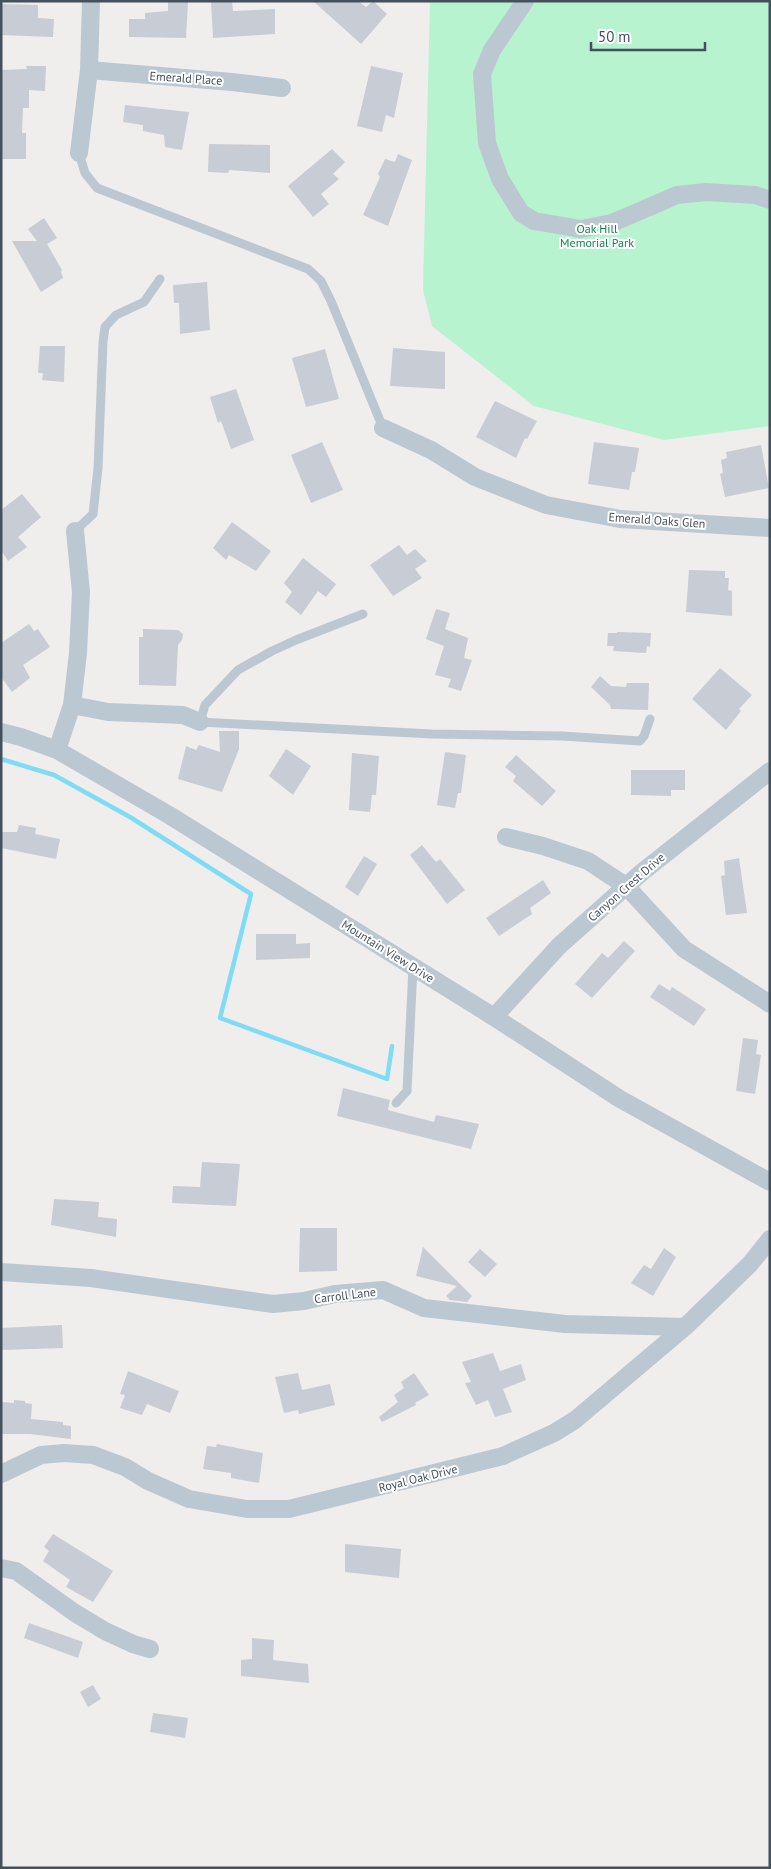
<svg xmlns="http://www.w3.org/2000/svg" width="771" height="1869" font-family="'PT Sans',sans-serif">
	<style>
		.green { fill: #b6f3ce }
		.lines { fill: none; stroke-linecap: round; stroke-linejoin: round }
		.stream { stroke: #7fdcf4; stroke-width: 4.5 }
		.building { fill: #c8ccd4 }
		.service { stroke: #bcc8d1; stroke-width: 9 }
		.minor { stroke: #bcc8d1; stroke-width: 18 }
		.labels { text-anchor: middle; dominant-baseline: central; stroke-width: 4; stroke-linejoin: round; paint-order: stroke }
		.street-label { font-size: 12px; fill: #44515d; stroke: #fff }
		.park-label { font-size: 12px; fill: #0e8549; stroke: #fff }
	</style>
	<rect width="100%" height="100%" fill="#f0eded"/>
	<path class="green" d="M430 1H770V426L664 440 534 406 432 326 423 290Z"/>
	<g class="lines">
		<path class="stream" d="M1 759 54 775 130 817 251 894 220 1018 387 1079 392 1046"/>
	</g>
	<path class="building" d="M211 1H232L233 11 275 9V34L213 38Z
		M313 1H358L366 7 373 1 387 14 361 44Z
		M168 2H188L186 38 129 37V19H145V13L168 11Z
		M1 4 38 5V18L54 19 53 37 1 35Z
		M26 66H46L45 91 29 90V108H23L22 133H26V159H1L2 70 27 69Z
		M371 66 403 73 394 118 386 115 382 132 357 126Z
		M125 105 189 112 182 150 165 147 164 135 143 131V125L123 122Z
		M209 144 270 145V173L229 170 228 173 208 172Z
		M332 149 345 162 333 174 339 179 321 194 329 204 313 217 288 186Z
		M398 154 412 160 388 226 363 215 380 177 378 174 385 159 395 162Z
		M44 218 57 238 47 244 62 270 61 272 63 278 41 292 12 241H37L28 229Z
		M207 282 210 330 180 334 179 303H174L173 285Z
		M40 346H65L64 382 42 380 43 373H38Z
		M393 348 445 352V389L390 386Z
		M325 349 339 399 306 407 292 358Z
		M236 389 254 440 231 449 221 421 218 423 210 397Z
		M495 401 537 421 527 439 525 438 516 458 476 437Z
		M322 442 343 490 311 503 291 455Z
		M594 442 639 448 635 472H632L629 490 588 484Z
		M761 445 769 488 725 497 720 474 723 473 721 460 727 458 726 452Z
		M22 494 41 517 18 537 27 547 8 561 1 550V510Z
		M232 522 271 551 256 571 229 555 226 560 213 548Z
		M399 545 407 555 415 549 427 561 415 569 422 578 393 596 370 565Z
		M303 558 336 584 326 597 318 591 301 615 285 602 292 592 284 583Z
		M689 570 725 571V578H729L728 590 732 591V616L686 612Z
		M436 609 450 613 445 629 468 638 464 658 472 660 461 691 448 687 451 679 435 675 444 646 426 639Z
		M29 624 34 631 38 629 50 647 23 665 30 678 12 692 1 677V643Z
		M143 629 178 630 183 634 182 640 178 645 176 686 139 685V637H143Z
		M617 632 651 633 650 647 647 646 646 653 613 651 614 646H607L608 633H617Z
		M720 668 752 695 739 709 741 711 726 730 692 699Z
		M600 676 611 686 626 687 627 683H649L648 710 611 709 610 705 591 687Z
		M219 731H239V749L222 792 178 779 186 746 196 750 199 745 220 752Z
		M286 749 311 766 293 795 269 776Z
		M445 752 466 755 461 793H458L455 808 437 805Z
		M352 753 379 756 376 795H372L370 812 349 810Z
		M516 755 556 791 542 806 513 781 516 776 505 767Z
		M631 770H685V790H671V796L631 795Z
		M19 825 36 828 35 834 60 839 56 859 1 848V832H17Z
		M422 845 436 862 440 859 465 890 447 904 410 855Z
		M364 856 377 864 358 896 345 887Z
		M739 858 747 913 726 915 721 876 725 875 724 861Z
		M543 880 551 893 530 908 532 914 499 936 486 918Z
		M256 934H296V944L310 943V958L256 960Z
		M624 941 635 951 592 998 575 984 602 953 608 958Z
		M659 984 670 991 672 987 706 1009 694 1026 650 997Z
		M743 1038 758 1040 756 1054 761 1055 755 1094 736 1091Z
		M343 1088 390 1100 388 1110 403 1114 434 1122 436 1115 479 1124 471 1149 337 1116Z
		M202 1162 240 1164 236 1206 172 1203 173 1186 200 1187Z
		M54 1199 99 1202 98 1217 117 1219 116 1237 51 1225Z
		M300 1228H337V1271L299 1272Z
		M423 1247 472 1296 467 1302 450 1300 446 1296 457 1286 416 1276Z
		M664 1248 676 1257 653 1296 631 1283 644 1265 651 1269Z
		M480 1249 497 1264 485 1277 468 1262Z
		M62 1325 63 1348 1 1350V1328Z
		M493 1353 500 1371 521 1364 526 1380 503 1389 512 1412 495 1417 488 1400 476 1405 465 1383 471 1382 462 1362Z
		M128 1371 179 1391 170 1413 147 1404 142 1415 120 1408 125 1395 120 1394Z
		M298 1373 302 1390 330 1384 335 1405 299 1414 298 1410 284 1413 275 1377Z
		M414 1373 429 1395 415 1403 416 1405 382 1422 379 1417 398 1402 394 1395 404 1388 401 1382Z
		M14 1400 25 1401V1403L32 1404 31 1419 63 1422V1425L71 1426V1439L30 1434H1V1402L14 1403Z
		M217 1444 263 1453 259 1483 231 1478V1473L203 1469 207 1446 216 1447Z
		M53 1534 113 1571 93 1602 66 1587 70 1580 43 1561 49 1551 44 1547Z
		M345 1544 401 1549 399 1578 345 1572Z
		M29 1623 83 1642 78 1658 24 1638Z
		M252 1638 274 1640 273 1660 308 1664 309 1683 241 1676V1660L252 1659Z
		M93 1685 101 1699 88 1707 80 1692Z
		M153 1713 188 1718 185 1738 150 1732Z"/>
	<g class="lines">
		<path class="service" d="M79 153 85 173 97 188 308 269 321 281 331 301 383 428
			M75 531 93 514 98 468 103 342 105 327 116 315 144 302 160 279
			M363 614 296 640 272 651 238 670 205 705 200 722 432 734 562 736 640 741 644 736 650 719
			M396 1103 407 1091 413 967"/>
		<path class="minor" d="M525 1 492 50 482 74 487 143 500 179 521 213 534 221 581 229 612 223 677 195 706 192 755 195 770 200
			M89 70 232 82 282 88
			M79 153 89 70 91 1
			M383 428 431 450 475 477 546 505 620 519 770 528
			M72 705 108 712 183 715 200 722
			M1 732 21 737 57 750 169 815 494 1017 620 1099 770 1182
			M57 750 72 705 78 653 81 592 75 531
			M506 837 543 846 588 861 626 886 684 949 770 1004
			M494 1017 559 946 641 873 770 771
			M1 1272 91 1278 273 1304 304 1301 335 1294 383 1290 424 1308 565 1324 685 1327
			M1 1474 41 1455 64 1453 93 1455 125 1467 148 1481 189 1499 247 1509H289L503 1456 554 1433 575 1420 685 1327 750 1264 770 1239
			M1 1568 16 1571 75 1613 105 1631 133 1644 150 1649"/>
	</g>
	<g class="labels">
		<g class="street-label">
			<text transform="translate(186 78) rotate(4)">Emerald Place</text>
			<text transform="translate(657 520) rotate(4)">Emerald Oaks Glen</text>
			<text transform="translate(626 887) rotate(-41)">Canyon Crest Drive</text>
			<text transform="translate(388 951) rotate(32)">Mountain View Drive</text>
			<text transform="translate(345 1295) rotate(-7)">Carroll Lane</text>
			<text transform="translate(418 1478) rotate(-14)">Royal Oak Drive</text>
		</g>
		<g class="park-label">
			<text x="597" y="228">Oak Hill<tspan x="597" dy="14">Memorial Park</tspan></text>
		</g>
	</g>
	<rect width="771" height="1869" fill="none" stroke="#44515d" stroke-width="5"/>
	<path d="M591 42v8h114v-8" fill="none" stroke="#44515d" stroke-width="2.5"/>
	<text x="598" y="42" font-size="15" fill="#44515d" stroke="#ffffff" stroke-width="4" paint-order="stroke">50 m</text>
</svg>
